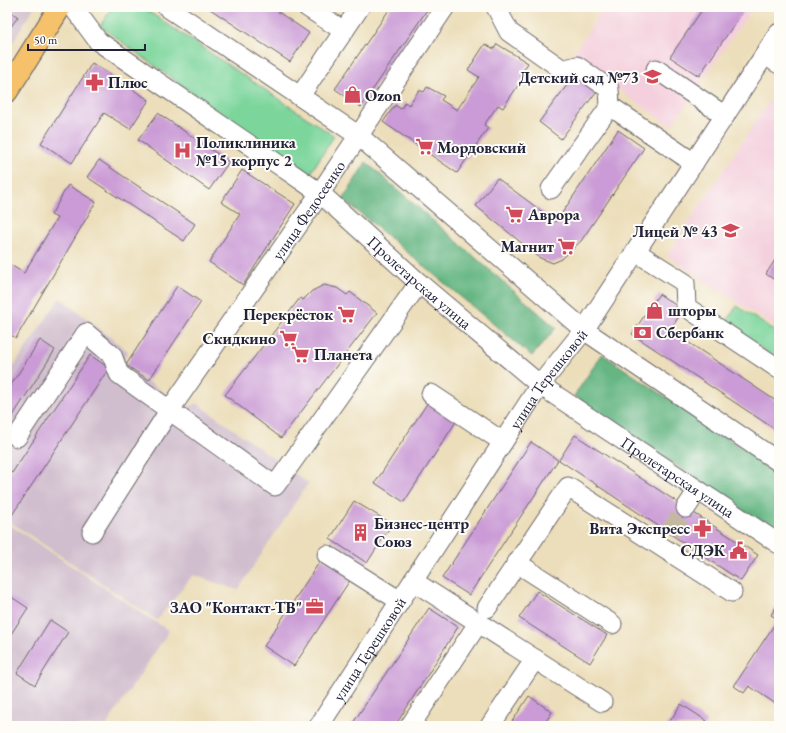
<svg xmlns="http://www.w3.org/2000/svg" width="786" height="733" font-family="'EB Garamond',serif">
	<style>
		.built { fill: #f4cfdd }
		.industrial { fill: #d0bdcd }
		.green { fill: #7cd59b; stroke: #4f7c6b }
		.forest { fill: #65b683; stroke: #446c5f }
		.building { fill: #ca9bd6 }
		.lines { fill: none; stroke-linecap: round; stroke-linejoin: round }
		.minor-tunnel { stroke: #c4b8a1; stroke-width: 19; stroke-dasharray: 19 10; stroke-linecap: butt }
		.minor-casing { stroke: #696467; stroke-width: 21 }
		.major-casing { stroke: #696467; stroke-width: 24 }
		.minor { stroke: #fff; stroke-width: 19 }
		.major { stroke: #f5c16b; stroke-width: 22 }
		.labels { text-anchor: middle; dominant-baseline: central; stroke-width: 4; stroke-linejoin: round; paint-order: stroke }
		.poi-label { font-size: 16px; font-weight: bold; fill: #22223b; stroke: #fdfcf7; text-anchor: start }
		.street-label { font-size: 16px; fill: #22223b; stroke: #fdfcf7 }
	</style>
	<rect width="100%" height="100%" fill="#fdfcf7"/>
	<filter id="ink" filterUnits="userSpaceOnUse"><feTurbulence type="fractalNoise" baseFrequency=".025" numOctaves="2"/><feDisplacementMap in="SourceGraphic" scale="8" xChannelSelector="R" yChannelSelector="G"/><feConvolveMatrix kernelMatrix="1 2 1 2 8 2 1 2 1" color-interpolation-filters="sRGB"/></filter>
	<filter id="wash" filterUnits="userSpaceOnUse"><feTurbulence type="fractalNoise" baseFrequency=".012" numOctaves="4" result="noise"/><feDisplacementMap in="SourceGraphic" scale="16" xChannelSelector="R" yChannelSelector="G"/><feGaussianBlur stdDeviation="0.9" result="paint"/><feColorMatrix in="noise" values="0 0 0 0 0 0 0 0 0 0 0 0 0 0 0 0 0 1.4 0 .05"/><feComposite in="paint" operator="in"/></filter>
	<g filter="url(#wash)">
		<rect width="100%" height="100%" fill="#ecdeba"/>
		<path class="built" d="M604 7H753L671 126 571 57Z
			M779 86V329L667 256Z"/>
		<path class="industrial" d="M7 7H34L7 52Z
			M60 298 128 351 122 364 187 408 197 403 308 483 238 590 193 575 157 620 7 520V376Z
			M7 523 169 631 106 726H7Z"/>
		<path class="green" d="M113 7H142L334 136 308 177 100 26Z
			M737 306 779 334V360L725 324Z"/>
		<path class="forest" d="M366 162 556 328 532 356 343 199Z
			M602 354 779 473V535L574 396Z"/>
		<g id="blocks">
			<path class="building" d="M207 7H271L309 33 290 62Z
				M391 7H429L361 107 335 89Z
				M704 7H746L699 76 670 57Z
				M7 9 18 17 7 32Z
				M485 44 494 49 497 44 528 63 520 76 523 78 503 108 498 105 484 125 488 128 457 173 383 122 395 105 401 109 405 102 409 105 419 90 424 92 427 87 444 96 441 100 457 110 479 77 468 70Z
				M92 63 149 100 130 129 104 113 72 163 41 143Z
				M577 72 599 88 561 139 539 122Z
				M158 113 229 162 209 190 138 140Z
				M618 130 644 148 581 241 562 259 553 263 540 258 476 206 497 178 556 222Z
				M99 160 195 224 184 241 87 177Z
				M242 170 295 204 243 285 209 262 240 214 221 202Z
				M68 185 96 202 16 338 7 333V263L24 273 57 218 51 215Z
				M779 254V283L766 274Z
				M324 285 337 288 347 295 350 292 377 313 281 438 225 395 300 298 303 300 312 291Z
				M177 286 201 302 149 380 126 365Z
				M659 294 683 310 670 330 779 403V432L632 334Z
				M40 340 55 350 7 425V391Z
				M90 355 109 368 12 515 7 512V469L12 473Z
				M430 399 459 417 404 502 375 483Z
				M575 435 758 555 741 581 559 460Z
				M531 442 558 460 469 595 442 578Z
				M354 501 392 524 367 563 330 539Z
				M322 558 352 577 294 666 264 646Z
				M537 591 607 635 590 663 519 618Z
				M7 594 28 608 7 640Z
				M779 602V706L749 686 744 693 734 686 778 619 771 615Z
				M429 608 458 627 395 726H351Z
				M50 620 68 632 35 685 17 673Z
				M529 696 552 712 543 726H509Z
				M681 704 707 721 704 726H667Z"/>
		</g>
	</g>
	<g filter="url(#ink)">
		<use href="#blocks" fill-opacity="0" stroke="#696467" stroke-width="1"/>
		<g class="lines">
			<path class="minor-tunnel" d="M669 533 686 508"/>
			<defs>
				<g id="minor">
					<path id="s1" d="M73 7 98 41 320 193 419 283 540 385 779 544"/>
					<path d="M167 7 359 136 584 330 779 462"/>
					<path d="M307 7 344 31"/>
					<path d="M496 7 509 32 563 70 577 66 609 89 610 106 551 189"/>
					<path d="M765 55 779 64"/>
					<path d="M656 69 725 116"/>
					<path d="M300 96 360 7"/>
					<path d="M610 106 694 163"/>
					<path d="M636 252 685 283 686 307 779 369"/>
					<path d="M431 394 503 442"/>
					<path d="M17 437 86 333 112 355 119 374 275 486 419 283"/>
					<path d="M686 508 698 490"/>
					<path id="s2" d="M92 532 169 411 310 208 445 7"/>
					<path d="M327 555 400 601"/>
					<path d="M517 563 612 624"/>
					<path d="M413 581 602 702"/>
					<path d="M487 608 568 487 732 592"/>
					<path id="s3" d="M319 726 540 385 584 330 779 33"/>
					<path d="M410 726 479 622"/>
					<path d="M490 726 535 659"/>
				</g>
				<path id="major" d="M7 91 60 7"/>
			</defs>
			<use href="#minor" class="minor-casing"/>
			<use href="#major" class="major-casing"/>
			<use href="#minor" class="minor"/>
			<use href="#major" class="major"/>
		</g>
	</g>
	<defs>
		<symbol id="school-bare" viewBox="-9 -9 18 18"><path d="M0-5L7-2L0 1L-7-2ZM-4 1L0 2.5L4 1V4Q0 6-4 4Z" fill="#d1495b" stroke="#fdfcf7" stroke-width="2.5" paint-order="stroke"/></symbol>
		<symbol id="pharmacy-bare" viewBox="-9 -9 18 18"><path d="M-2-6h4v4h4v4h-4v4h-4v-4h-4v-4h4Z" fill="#d1495b" stroke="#fdfcf7" stroke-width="2.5" paint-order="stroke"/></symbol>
		<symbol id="shop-bare" viewBox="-9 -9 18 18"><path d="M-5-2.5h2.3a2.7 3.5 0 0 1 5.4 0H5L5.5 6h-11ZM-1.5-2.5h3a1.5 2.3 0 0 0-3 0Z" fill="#d1495b" stroke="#fdfcf7" stroke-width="2.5" paint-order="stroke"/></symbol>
		<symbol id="supermarket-bare" viewBox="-9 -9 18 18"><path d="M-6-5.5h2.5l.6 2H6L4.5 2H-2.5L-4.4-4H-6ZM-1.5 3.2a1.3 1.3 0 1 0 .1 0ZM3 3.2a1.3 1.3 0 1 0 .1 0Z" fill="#d1495b" stroke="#fdfcf7" stroke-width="2.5" paint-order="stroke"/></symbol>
		<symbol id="hospital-bare" viewBox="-9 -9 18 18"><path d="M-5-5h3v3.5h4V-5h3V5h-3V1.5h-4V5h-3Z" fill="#d1495b" stroke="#fdfcf7" stroke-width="2.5" paint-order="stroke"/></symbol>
		<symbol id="bank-bare" viewBox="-9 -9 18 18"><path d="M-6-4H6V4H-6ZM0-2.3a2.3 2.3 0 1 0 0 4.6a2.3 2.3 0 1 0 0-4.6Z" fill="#d1495b" stroke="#fdfcf7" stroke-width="2.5" paint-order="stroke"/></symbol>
		<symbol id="building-bare" viewBox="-9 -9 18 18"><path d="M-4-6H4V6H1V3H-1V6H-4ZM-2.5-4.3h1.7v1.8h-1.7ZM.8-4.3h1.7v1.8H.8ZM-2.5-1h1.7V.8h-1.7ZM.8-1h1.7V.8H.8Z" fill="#d1495b" stroke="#fdfcf7" stroke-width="2.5" paint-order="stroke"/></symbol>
		<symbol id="civic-bare" viewBox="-9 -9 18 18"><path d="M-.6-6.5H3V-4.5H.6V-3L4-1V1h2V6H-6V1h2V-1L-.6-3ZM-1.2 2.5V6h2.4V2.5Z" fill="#d1495b" stroke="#fdfcf7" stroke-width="2.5" paint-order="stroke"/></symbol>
		<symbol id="office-bare" viewBox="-9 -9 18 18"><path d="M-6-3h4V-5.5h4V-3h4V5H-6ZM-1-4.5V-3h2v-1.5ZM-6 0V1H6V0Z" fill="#d1495b" stroke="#fdfcf7" stroke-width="2.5" paint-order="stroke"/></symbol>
	</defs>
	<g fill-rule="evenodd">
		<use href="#school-bare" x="640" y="64" width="25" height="25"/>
		<use href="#pharmacy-bare" x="82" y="70" width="25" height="25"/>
		<use href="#shop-bare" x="340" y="82" width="25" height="25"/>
		<use href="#supermarket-bare" x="412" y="134" width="25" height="25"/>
		<use href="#hospital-bare" x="170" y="138" width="25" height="25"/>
		<use href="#supermarket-bare" x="502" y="202" width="25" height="25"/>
		<use href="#school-bare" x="718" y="218" width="25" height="25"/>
		<use href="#supermarket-bare" x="554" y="234" width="25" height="25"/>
		<use href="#shop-bare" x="642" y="298" width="25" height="25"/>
		<use href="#supermarket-bare" x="334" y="302" width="25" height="25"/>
		<use href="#bank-bare" x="630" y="320" width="25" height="25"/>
		<use href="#supermarket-bare" x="276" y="326" width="25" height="25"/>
		<use href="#supermarket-bare" x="288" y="342" width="25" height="25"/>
		<use href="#pharmacy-bare" x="690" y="516" width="25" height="25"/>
		<use href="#building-bare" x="348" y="520" width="25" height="25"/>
		<use href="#civic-bare" x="726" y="538" width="25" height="25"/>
		<use href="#office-bare" x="302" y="594" width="25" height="25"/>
	</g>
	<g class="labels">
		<g class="poi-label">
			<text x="639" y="77" text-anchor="end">Детский сад №73</text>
			<text x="108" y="82">Плюс</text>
			<text x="365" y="95">Ozon</text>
			<text x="196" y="142">Поликлиника<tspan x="196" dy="18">№15 корпус 2</tspan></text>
			<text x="437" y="147">Мордовский</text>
			<text x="528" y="214">Аврора</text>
			<text x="718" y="231" text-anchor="end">Лицей № 43</text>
			<text x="554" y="246" text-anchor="end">Магнит</text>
			<text x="668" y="310">шторы</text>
			<text x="333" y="314" text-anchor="end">Перекрёсток</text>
			<text x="656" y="332">Сбербанк</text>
			<text x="276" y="338" text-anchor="end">Скидкино</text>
			<text x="314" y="354">Планета</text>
			<text x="374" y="523">Бизнес-центр<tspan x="374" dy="18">Союз</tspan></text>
			<text x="690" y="528" text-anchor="end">Вита Экспресс</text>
			<text x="725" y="550" text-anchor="end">СДЭК</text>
			<text x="302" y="607" text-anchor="end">ЗАО "Контакт-ТВ"</text>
		</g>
		<g class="street-label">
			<text stroke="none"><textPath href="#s2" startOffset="388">улица Федосеенко</textPath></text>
			<text stroke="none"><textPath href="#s1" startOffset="445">Пролетарская улица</textPath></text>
			<text stroke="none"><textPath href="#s3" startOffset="416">улица Терешковой</textPath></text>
			<text stroke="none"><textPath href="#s1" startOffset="769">Пролетарская улица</textPath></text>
			<text stroke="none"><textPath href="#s3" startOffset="92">улица Терешковой</textPath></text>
		</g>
	</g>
	<rect width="786" height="733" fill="none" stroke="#fdfcf7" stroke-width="24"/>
	<path d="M28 44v6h117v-6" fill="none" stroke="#22223b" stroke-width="2"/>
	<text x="34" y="44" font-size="12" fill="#22223b" stroke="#fdfcf7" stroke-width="3" paint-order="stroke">50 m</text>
</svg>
